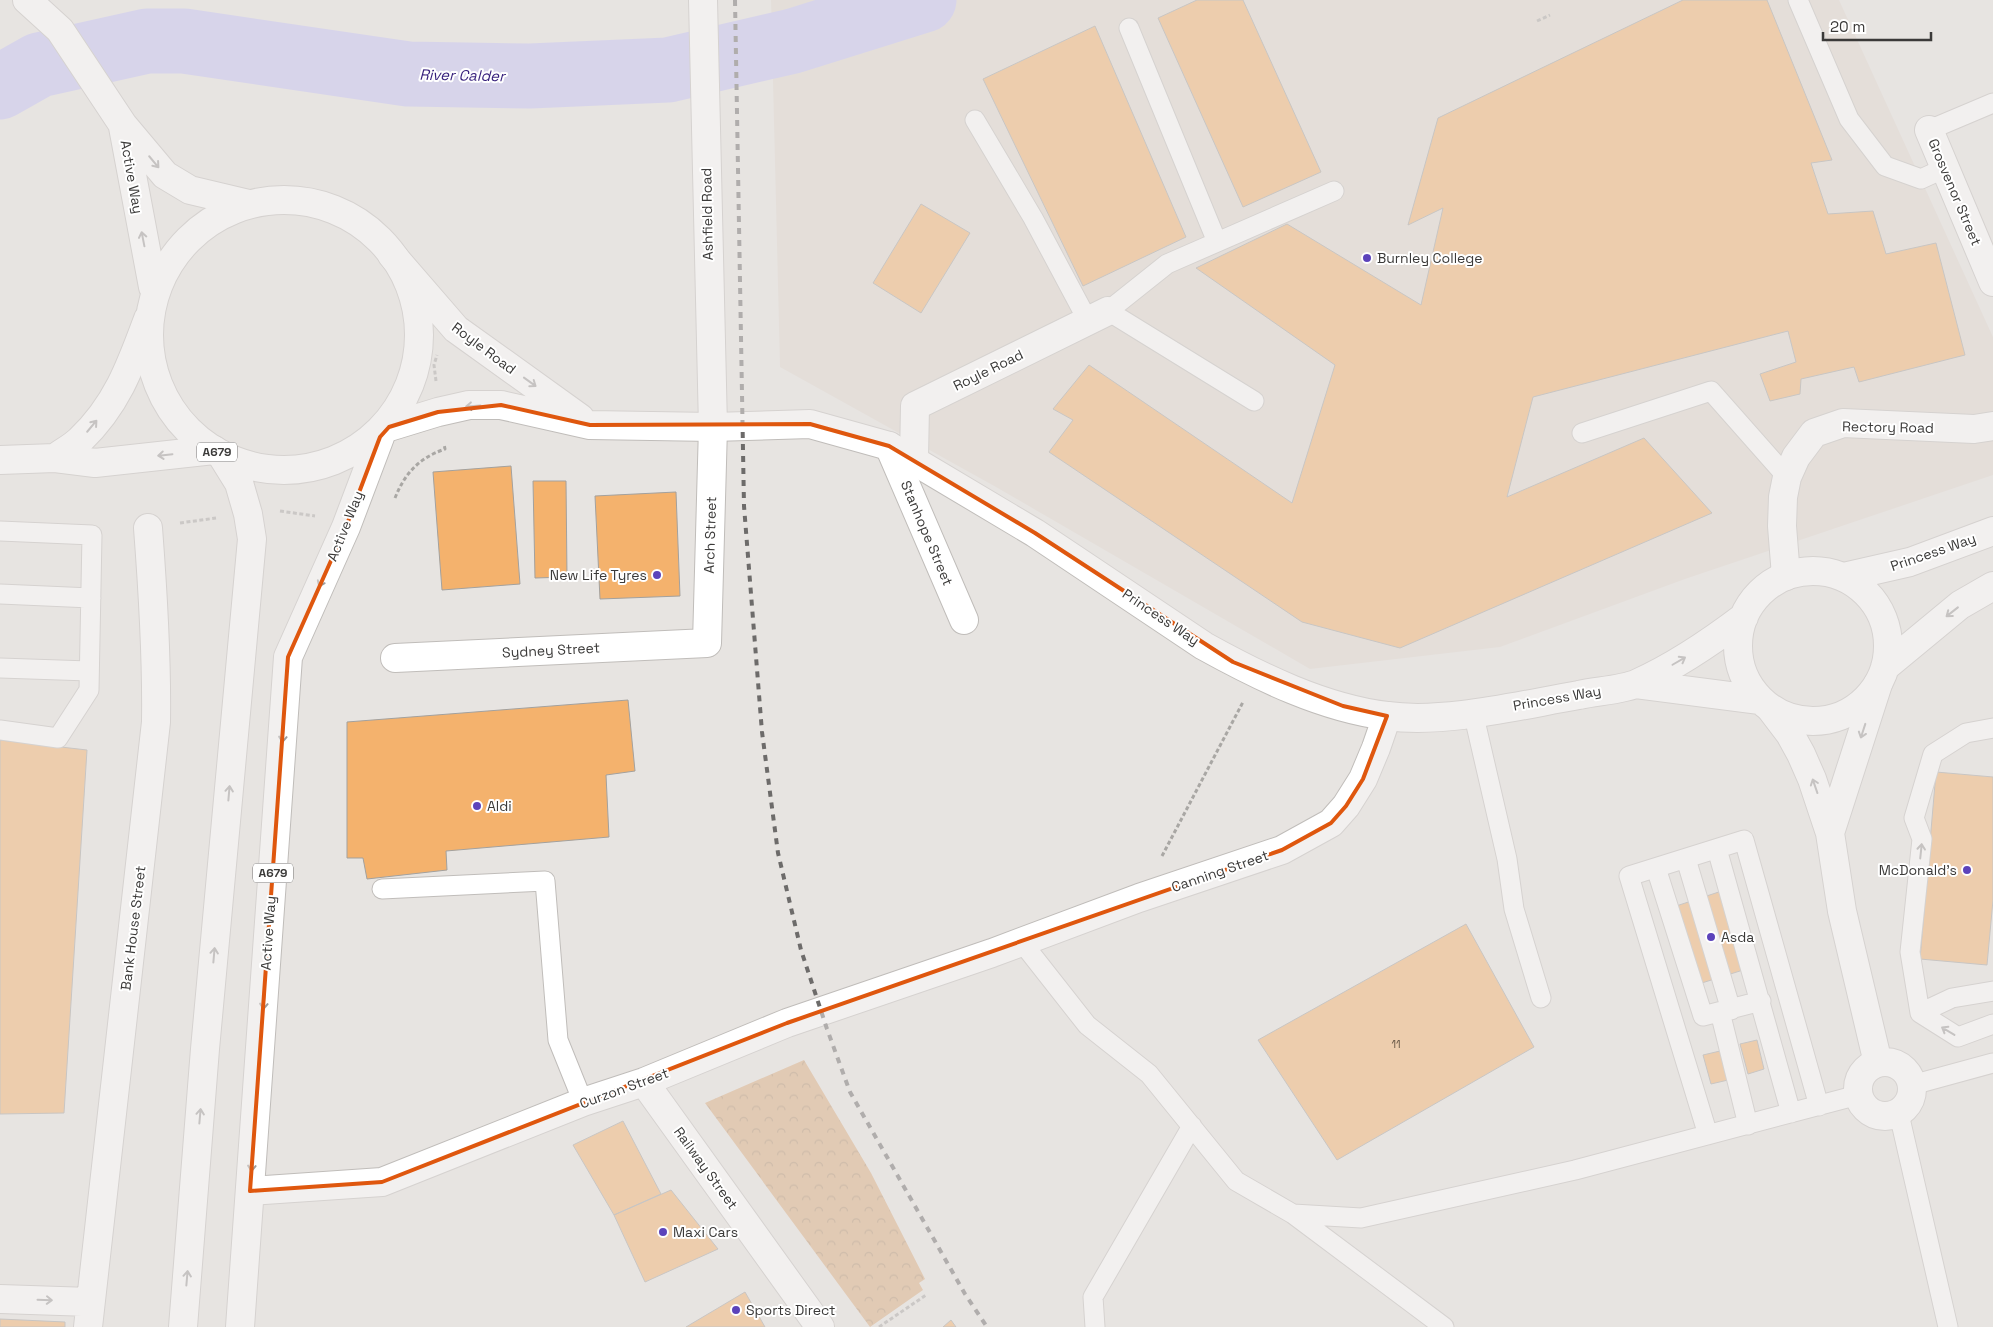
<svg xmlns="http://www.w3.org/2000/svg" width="1993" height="1327" font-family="'Space Grotesk',sans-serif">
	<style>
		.built { fill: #e0d8cf }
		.forest { fill: url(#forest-crowns) }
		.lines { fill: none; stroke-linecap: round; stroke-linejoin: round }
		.river { stroke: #c4c2f3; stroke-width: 65 }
		.building { fill: #f4b26d; stroke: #a3a19e }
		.service-casing { stroke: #c0bdba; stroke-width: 21 }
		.minor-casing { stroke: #c0bdba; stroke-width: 30 }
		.secondary-casing { stroke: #c0bdba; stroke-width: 30 }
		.primary-casing { stroke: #c0bdba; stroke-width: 30 }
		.path { stroke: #a9a7a4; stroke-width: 3; stroke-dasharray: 4 2.5; stroke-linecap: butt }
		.service { stroke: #fff; stroke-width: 19 }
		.minor { stroke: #fff; stroke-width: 28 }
		.secondary { stroke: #fff; stroke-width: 28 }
		.primary { stroke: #fff; stroke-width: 28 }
		.rail { stroke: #6d6b6a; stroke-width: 4; stroke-dasharray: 6 6; stroke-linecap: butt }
		.oneway { stroke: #9d9c9c }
		.marked { fill: none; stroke: #df570e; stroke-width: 4; stroke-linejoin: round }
		.poi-dot { fill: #5c43bb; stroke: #fff; stroke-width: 2 }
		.labels { text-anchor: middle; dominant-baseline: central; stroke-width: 4; stroke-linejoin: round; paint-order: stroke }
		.number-label { font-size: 11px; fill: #695846 }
		.shield { fill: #fff; stroke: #767574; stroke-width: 1 }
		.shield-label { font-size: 12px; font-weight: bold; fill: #3b3a39 }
		.street-label { font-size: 14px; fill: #3b3a39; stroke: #fff }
		.poi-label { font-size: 14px; fill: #3b3a39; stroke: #fff; text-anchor: start }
		.water-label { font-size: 15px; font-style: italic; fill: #361f7b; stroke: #fff }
	</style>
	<defs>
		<pattern id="forest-crowns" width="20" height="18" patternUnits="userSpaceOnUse" patternTransform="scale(1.25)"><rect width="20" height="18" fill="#d9ab7d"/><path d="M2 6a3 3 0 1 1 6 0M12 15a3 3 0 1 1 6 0" fill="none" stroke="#b18c67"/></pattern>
	</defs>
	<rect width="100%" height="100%" fill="#e7e4e1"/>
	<path class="built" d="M771 0H1839L1993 337V475L1685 579 1500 647 1310 669 996 487 780 367Z"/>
	<path class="forest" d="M804 1060 871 1173 925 1279 919 1283 923 1290 870 1327 705 1103Z"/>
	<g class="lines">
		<path class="river" d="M0 87 39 65 147 41H184L408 74 530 76 668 70 793 41 924 0"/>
	</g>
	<path class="building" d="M1197 0H1243L1321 172 1243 207 1158 18Z
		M1683 0H1767L1832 160 1811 163 1828 214 1873 211 1886 254 1936 243 1965 355 1859 382 1854 367 1801 379 1800 394 1770 401 1760 374 1796 362 1788 331 1533 397 1507 497 1644 438 1712 513 1400 648 1302 622 1049 452 1073 420 1053 409 1089 365 1292 503 1335 365 1196 268 1287 224 1421 305 1443 208 1408 225 1438 118Z
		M1095 26 1186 237 1083 286 983 79Z
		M921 204 970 233 921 313 873 283Z
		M511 466 520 584 442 590 433 472Z
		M533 481H566L567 577 535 578Z
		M676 492 680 596 600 599 595 496Z
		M628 700 635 771 606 775 609 837 446 851 447 870 367 879 363 858H347V722Z
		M0 740 87 750 64 1113 0 1114Z
		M1936 772 1993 777V900L1987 965 1920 959Z
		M1734 887 1759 965 1689 987 1664 910Z
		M1466 924 1534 1047 1337 1160 1258 1040Z
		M1757 1040 1764 1069 1748 1074 1740 1044Z
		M1720 1051 1728 1080 1711 1084 1703 1055Z
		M623 1121 661 1194 614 1215 573 1145Z
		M671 1190 718 1249 645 1282 614 1215Z
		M745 1292 765 1327H686Z
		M0 1319 65 1322V1327H0Z
		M951 1320 956 1327H943Z"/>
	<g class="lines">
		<defs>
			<path id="service" d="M1798 0 1849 119 1885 166 1921 179 1945 168
				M1129 28 1217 242
				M975 120 1033 218 1088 321
				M1929 130 1993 103
				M1254 401 1108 311 1167 264 1334 191
				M1582 433 1711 391 1787 477
				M0 531 92 535 89 690 58 738 0 730
				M0 594 91 598
				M0 668 89 671
				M1473 712 1507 859 1514 909 1541 998
				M1993 728 1966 733 1933 754 1914 818 1922 839 1910 952 1920 1013 1958 1037 1993 1024
				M1717 849 1791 1113
				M1686 859 1731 1010
				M1656 868 1703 1016 1761 1001
				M382 889 545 881 558 1040 583 1102
				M1021 941 1087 1025 1149 1074 1236 1181 1293 1214 1361 1218 1575 1170 1858 1095
				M1720 1012 1748 1125
				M1920 1013 1952 998 1993 991
				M1912 1085 1993 1063
				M1899 1114 1948 1327
				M1708 1135 1629 876 1744 840 1819 1106
				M1293 1214 1444 1327
				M1095 1327 1093 1297 1192 1126"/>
			<path id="minor" d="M1929 130 1993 282
				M889 446 964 620
				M55 458C63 452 73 447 80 440 117 405 131 365 148 319
				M914 459 915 406 1108 311
				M0 460 55 458 95 463 214 450
				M1786 576 1782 526 1783 497 1787 477 1796 457 1814 433 1843 423 1974 429 1993 426
				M395 658 707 643 713 427 703 0
				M1771 709 1790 734 1801 754 1812 779 1830 833 1842 911 1878 1063
				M1830 833 1878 684
				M1858 1089a27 27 0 1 1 54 0a27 27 0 1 1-54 0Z
				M644 1082 820 1327
				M250 1191 382 1182 583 1102 644 1082 787 1023 992 953 1139 898 1282 850 1331 823 1346 806 1363 779 1376 748 1387 716
				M0 1299 90 1302
				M88 1327 156 722C157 657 153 593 148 528"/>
			<path id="secondary" d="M392 255 456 329 580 418
				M389 427 438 412 469 405H501L590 425 713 427 810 424 889 446 1035 533 1204 646C1260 677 1323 708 1387 716 1446 724 1520 705 1579 695 1596 691 1623 690 1638 683 1676 666 1711 642 1744 617
				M1738 646a75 75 0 1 1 150 0a75 75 0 1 1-150 0Z
				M1844 577 1910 562 1993 531
				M1885 667 1960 605 1993 586
				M1636 684 1760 700"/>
			<path id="primary" d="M27 0 60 30 123 125 165 175 190 190 249 204
				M123 127 153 287
				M149 335a135 135 0 1 1 270 0a135 135 0 1 1-270 0Z
				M183 1327 205 1049 252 539 248 514 239 483 221 454
				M240 1327 288 657 346 527 380 437"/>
		</defs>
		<use href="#service" class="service-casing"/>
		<use href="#minor" class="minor-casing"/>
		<use href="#secondary" class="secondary-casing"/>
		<use href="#primary" class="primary-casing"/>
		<path class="path" d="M1537 21 1550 15
			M436 381 434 365 437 355
			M395 498C405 473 419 458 445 449L444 444
			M280 511 315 516
			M180 523 216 518
			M1162 856 1243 702
			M879 1327 926 1295"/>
		<use href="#service" class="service"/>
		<use href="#minor" class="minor"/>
		<use href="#secondary" class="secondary"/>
		<use href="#primary" class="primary"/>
		<path class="rail" d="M735 0 744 506 762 732 778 853 801 950 827 1029 850 1092 965 1294 987 1327"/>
	</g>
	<defs><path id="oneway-shaft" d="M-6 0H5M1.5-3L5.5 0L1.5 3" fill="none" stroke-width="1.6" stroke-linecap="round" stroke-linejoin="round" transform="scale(1.25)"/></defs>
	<g class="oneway">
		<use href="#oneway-shaft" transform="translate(154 162) rotate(50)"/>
		<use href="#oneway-shaft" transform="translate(143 239) rotate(-101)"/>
		<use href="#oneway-shaft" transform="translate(530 382) rotate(36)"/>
		<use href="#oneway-shaft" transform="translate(473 406) rotate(176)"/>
		<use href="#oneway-shaft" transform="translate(92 426) rotate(-50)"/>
		<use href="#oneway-shaft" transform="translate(165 455) rotate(174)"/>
		<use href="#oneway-shaft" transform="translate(322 580) rotate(114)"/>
		<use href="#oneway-shaft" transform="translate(1952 612) rotate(142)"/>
		<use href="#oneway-shaft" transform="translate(1679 661) rotate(-30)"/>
		<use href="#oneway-shaft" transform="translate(1863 731) rotate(108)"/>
		<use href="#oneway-shaft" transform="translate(283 735) rotate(94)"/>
		<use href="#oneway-shaft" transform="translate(1815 786) rotate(-109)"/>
		<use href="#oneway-shaft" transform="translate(229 793) rotate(-85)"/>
		<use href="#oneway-shaft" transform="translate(1921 851) rotate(-84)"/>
		<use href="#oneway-shaft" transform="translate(214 955) rotate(-85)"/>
		<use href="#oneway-shaft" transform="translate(264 1002) rotate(94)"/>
		<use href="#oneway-shaft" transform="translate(1948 1031) rotate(-149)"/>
		<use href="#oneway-shaft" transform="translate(200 1116) rotate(-85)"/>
		<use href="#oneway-shaft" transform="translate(252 1164) rotate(94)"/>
		<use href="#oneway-shaft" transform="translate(187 1278) rotate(-85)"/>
		<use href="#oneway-shaft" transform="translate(45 1300) rotate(2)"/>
	</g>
	<path d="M0 0H1993V1327H0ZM501 405 590 425 810 424 889 446 1035 533 1233 662 1343 706 1387 716 1363 779 1346 806 1331 823 1282 850 787 1023 382 1182 250 1191 288 657 346 527 380 437 389 427 438 412Z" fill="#e7e4e1" fill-opacity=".55" fill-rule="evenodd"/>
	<path class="marked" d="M501 405 590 425 810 424 889 446 1035 533 1233 662 1343 706 1387 716 1363 779 1346 806 1331 823 1282 850 787 1023 382 1182 250 1191 288 657 346 527 380 437 389 427 438 412Z"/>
	<g class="poi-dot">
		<circle cx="1367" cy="258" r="5"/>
		<circle cx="657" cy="575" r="5"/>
		<circle cx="477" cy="806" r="5"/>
		<circle cx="1967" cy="870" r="5"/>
		<circle cx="1711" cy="937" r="5"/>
		<circle cx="663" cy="1232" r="5"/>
		<circle cx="736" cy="1310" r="5"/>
	</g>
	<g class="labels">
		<g class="number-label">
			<text x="1396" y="1044">11</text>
		</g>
		<g class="shield">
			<rect x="197" y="442.5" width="40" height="19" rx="4"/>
			<rect x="253" y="863.5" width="40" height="19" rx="4"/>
		</g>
		<g class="shield-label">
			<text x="217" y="452">A679</text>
			<text x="273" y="873">A679</text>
		</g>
		<g class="street-label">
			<text transform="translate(132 177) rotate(80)">Active Way</text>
			<text transform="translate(1955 192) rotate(67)">Grosvenor Street</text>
			<text transform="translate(707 214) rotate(-91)">Ashfield Road</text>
			<text transform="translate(484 348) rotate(37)">Royle Road</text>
			<text transform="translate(988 370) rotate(-26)">Royle Road</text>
			<text transform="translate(1888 427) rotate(1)">Rectory Road</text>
			<text transform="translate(345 526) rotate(-68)">Active Way</text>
			<text transform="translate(927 533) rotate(67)">Stanhope Street</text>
			<text transform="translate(710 535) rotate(-88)">Arch Street</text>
			<text transform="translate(1933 552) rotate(-19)">Princess Way</text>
			<text transform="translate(1161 617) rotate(34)">Princess Way</text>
			<text transform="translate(551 650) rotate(-3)">Sydney Street</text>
			<text transform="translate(1557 698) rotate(-10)">Princess Way</text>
			<text transform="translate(1220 871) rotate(-19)">Canning Street</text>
			<text transform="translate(133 928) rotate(-83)">Bank House Street</text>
			<text transform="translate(268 933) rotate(-86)">Active Way</text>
			<text transform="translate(624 1088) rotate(-20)">Curzon Street</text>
			<text transform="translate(706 1168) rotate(54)">Railway Street</text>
		</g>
		<g class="poi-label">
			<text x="1377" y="258">Burnley College</text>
			<text x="647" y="575" text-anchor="end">New Life Tyres</text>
			<text x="487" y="806">Aldi</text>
			<text x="1957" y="870" text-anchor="end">McDonald's</text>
			<text x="1721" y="937">Asda</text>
			<text x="673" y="1232">Maxi Cars</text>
			<text x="746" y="1310">Sports Direct</text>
		</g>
		<g class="water-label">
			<text transform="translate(462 75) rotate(1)">River Calder</text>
		</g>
	</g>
	<path d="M1823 32v8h108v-8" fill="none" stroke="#3b3a39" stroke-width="2.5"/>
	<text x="1830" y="32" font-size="15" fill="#3b3a39" stroke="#ffffff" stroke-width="4" paint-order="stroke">20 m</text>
</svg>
